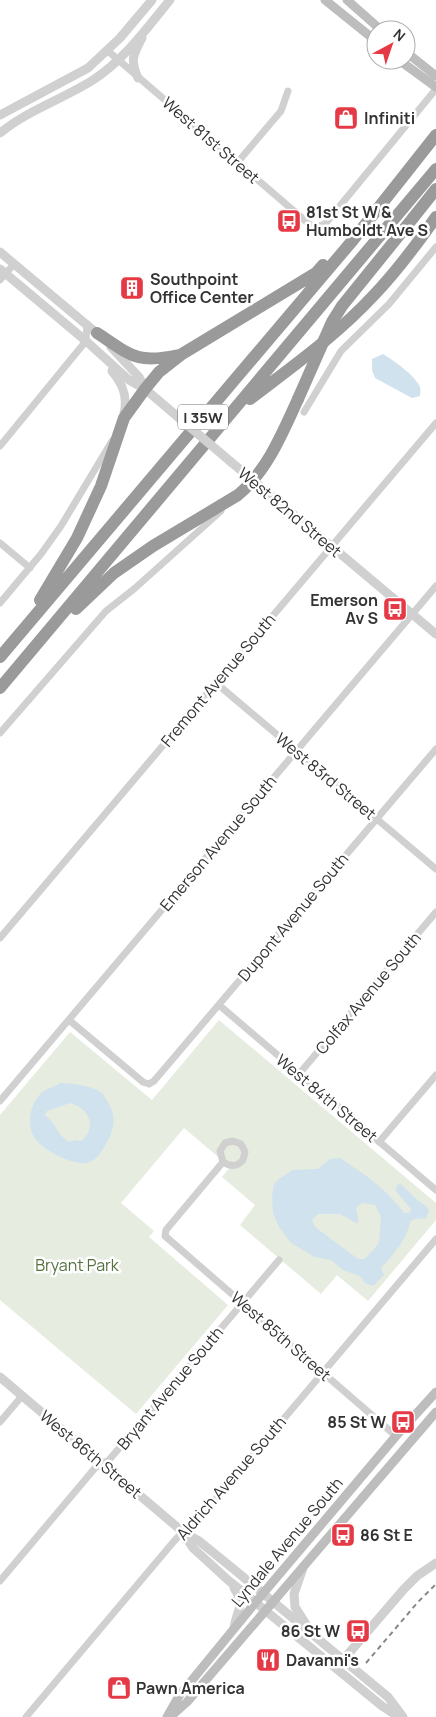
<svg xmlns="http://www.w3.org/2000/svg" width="436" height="1717" font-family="Manrope,sans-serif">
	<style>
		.green { fill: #e6ecdf }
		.water { fill: #cfe2ee; fill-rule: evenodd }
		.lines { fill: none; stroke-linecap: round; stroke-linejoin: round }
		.minor { stroke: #d0d0d0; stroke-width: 7 }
		.tertiary { stroke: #d0d0d0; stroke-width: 9 }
		.secondary { stroke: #bdbdbd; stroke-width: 9 }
		.motorway { stroke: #9a9a9a; stroke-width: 12 }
		.rail { stroke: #888; stroke-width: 2; stroke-dasharray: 5 4; stroke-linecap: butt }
		.tertiary-bridge { stroke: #d0d0d0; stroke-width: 9 }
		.motorway-bridge { stroke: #9a9a9a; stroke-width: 12 }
		.labels { text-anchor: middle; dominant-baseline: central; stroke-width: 5; stroke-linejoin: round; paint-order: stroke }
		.shield { fill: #fff; stroke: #707070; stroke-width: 1 }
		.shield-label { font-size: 15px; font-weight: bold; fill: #333 }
		.poi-label { font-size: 16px; font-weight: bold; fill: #333; stroke: #fff; text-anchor: start }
		.street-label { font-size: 16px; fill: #333; stroke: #fff }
		.park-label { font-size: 16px; fill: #56703f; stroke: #fff }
	</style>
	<rect width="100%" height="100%" fill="#fff"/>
	<path class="green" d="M219 1020 436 1203V1220L368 1301 337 1275 321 1294 240 1225 255 1205 222 1177 230 1167 184 1128 121 1203 154 1231 149 1237 228 1305 136 1414 0 1300V1115L70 1032 152 1100Z"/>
	<path class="water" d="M383 354C393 360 416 376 420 387 421 390 420 393 420 396L412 398 375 378 372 370V359Z
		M61 1083C74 1084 91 1085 102 1093 103 1094 106 1099 106 1099 116 1114 116 1126 107 1142 103 1149 99 1158 90 1162 75 1168 37 1148 32 1133 27 1119 32 1099 44 1091 49 1088 56 1086 61 1083ZM70 1103C89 1108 98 1127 81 1141L75 1140 69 1142C57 1135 56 1123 45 1115L47 1111Z
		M340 1158C364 1174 387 1189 404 1213H409L411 1209 395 1190 398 1184 402 1185 417 1200 426 1206 429 1211 426 1218 414 1219 410 1222C408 1237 392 1257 381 1268L384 1275 373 1286 365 1283 360 1276 343 1270 331 1260 315 1257 291 1243 279 1227 273 1213 272 1195 274 1184 279 1179 293 1170 318 1169 330 1159ZM362 1203 375 1205 381 1217 379 1243 365 1259H358L315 1227 312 1220 318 1214H340L358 1224V1217L356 1208Z"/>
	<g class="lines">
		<path class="minor" d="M108 51 309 224 316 227 325 224 436 89
			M237 163 281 111 288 91
			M0 280 14 264
			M304 412 341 351 389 304 436 247
			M0 446 86 341 87 324
			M0 543 30 568
			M0 603 41 554 61 526 112 441
			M216 683 436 869
			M0 733 106 611 134 589 221 511
			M0 938 436 423
			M219 1005 436 1190
			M69 1020 143 1082 149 1084 154 1081 436 749
			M299 1074 436 912
			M0 1101 436 586
			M379 1142 436 1075
			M223 1162 220 1151 225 1143 233 1141 241 1144 245 1152 243 1160C237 1167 231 1167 223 1162L166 1230 165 1236 396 1436
			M0 1422 22 1396
			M0 1581 95 1468 109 1460 279 1260
			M26 1717 175 1540 183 1532 192 1527 436 1239"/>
		<path class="tertiary" d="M138 78C130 60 133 55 142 38
			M0 115 88 68 120 38 152 0
			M0 133C28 110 63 99 93 80 124 60 147 28 170 0
			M0 252 100 336
			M0 269 86 341 129 380 145 389 178 417
			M111 347 139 377 145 388
			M112 371C123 384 128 397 124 414
			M231 462 436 634
			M0 1377 183 1532 199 1541 236 1571 388 1697 403 1717
			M184 1534 193 1548 228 1580 382 1706 399 1717
			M303 1568 294 1594 295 1607 309 1629
			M234 1628C236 1611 246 1606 234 1588
			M343 1660 404 1589 417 1576 436 1563"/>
		<path class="secondary" d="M325 0 376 41
			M347 0 381 30
			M406 52 436 76
			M399 60 436 87
			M167 1717 179 1696 255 1603 396 1436 436 1392
			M170 1717 187 1702 436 1412"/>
		<path class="motorway" d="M413 218 436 189
			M97 333C132 356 136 364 179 355
			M250 399C293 366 337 335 374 295 397 271 417 244 436 217
			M40 600 77 538 101 486 124 418 145 389 159 372 182 354 316 273 323 265
			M76 609 114 573 153 546 238 495C267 471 282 434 298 399
			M0 657 353 240 436 135
			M0 688 436 169"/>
		<path class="rail" d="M366 1663 418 1602 436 1584"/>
		<path class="tertiary-bridge" d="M178 417 231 462"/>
		<path class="motorway-bridge" d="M298 399 332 322 342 306 413 218"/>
	</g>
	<defs>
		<symbol id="shop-square" viewBox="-11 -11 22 22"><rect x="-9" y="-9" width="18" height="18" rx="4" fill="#e63946" stroke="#fff"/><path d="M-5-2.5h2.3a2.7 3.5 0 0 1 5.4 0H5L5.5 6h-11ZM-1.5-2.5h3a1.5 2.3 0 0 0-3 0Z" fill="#fff"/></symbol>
		<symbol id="bus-square" viewBox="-11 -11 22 22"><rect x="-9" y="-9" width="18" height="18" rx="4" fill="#e63946" stroke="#fff"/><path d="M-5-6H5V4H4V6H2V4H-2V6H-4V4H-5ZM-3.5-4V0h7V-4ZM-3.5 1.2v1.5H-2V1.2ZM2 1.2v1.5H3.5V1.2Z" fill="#fff"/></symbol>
		<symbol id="building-square" viewBox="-11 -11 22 22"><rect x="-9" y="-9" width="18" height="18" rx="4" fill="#e63946" stroke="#fff"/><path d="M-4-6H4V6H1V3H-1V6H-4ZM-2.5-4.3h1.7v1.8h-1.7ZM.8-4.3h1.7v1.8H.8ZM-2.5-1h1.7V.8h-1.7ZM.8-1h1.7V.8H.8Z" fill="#fff"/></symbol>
		<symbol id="restaurant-square" viewBox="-11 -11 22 22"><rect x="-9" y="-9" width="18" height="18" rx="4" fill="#e63946" stroke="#fff"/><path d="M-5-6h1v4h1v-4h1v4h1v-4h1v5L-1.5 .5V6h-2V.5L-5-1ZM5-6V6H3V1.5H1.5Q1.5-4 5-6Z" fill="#fff"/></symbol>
	</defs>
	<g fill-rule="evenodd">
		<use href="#shop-square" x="332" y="104" width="28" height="28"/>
		<use href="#bus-square" x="275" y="207" width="28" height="28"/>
		<use href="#building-square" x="118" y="274" width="28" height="28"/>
		<use href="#bus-square" x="381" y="595" width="28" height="28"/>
		<use href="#bus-square" x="389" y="1408" width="28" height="28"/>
		<use href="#bus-square" x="329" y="1521" width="28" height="28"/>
		<use href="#bus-square" x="344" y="1617" width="28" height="28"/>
		<use href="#restaurant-square" x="254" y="1646" width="28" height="28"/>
		<use href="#shop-square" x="105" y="1674" width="28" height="28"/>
	</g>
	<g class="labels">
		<rect class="shield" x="178" y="404.5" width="50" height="25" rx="4"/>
		<g class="shield-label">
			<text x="203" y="417">I 35W</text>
		</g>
		<g class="poi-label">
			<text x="364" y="118">Infiniti</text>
			<text x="306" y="212">81st St W &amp;<tspan x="306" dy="18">Humboldt Ave S</tspan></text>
			<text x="150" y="279">Southpoint<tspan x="150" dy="18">Office Center</tspan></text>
			<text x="378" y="600" text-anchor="end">Emerson<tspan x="378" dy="18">Av S</tspan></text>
			<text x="386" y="1422" text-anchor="end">85 St W</text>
			<text x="360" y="1535">86 St E</text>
			<text x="340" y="1631" text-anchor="end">86 St W</text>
			<text x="286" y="1660">Davanni's</text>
			<text x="136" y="1688">Pawn America</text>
		</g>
		<g class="street-label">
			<text transform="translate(211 140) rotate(41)">West 81st Street</text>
			<text transform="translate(290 512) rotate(40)">West 82nd Street</text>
			<text transform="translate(218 680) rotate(-50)">Fremont Avenue South</text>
			<text transform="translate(326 776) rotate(40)">West 83rd Street</text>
			<text transform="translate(218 843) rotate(-50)">Emerson Avenue South</text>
			<text transform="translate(293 917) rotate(-50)">Dupont Avenue South</text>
			<text transform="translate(368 993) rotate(-50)">Colfax Avenue South</text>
			<text transform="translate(327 1098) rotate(40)">West 84th Street</text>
			<text transform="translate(281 1336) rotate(41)">West 85th Street</text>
			<text transform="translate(170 1388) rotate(-50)">Bryant Avenue South</text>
			<text transform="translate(91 1454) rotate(40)">West 86th Street</text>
			<text transform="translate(231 1478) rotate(-49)">Aldrich Avenue South</text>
			<text transform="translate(287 1542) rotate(-50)">Lyndale Avenue South</text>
		</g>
		<g class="park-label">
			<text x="77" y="1265">Bryant Park</text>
		</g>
	</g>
	<g transform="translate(391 45) rotate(40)"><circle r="24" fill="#ffffff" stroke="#adadad"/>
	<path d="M0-4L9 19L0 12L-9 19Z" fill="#e63946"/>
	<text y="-8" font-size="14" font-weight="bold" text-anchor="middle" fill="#333333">N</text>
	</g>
</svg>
